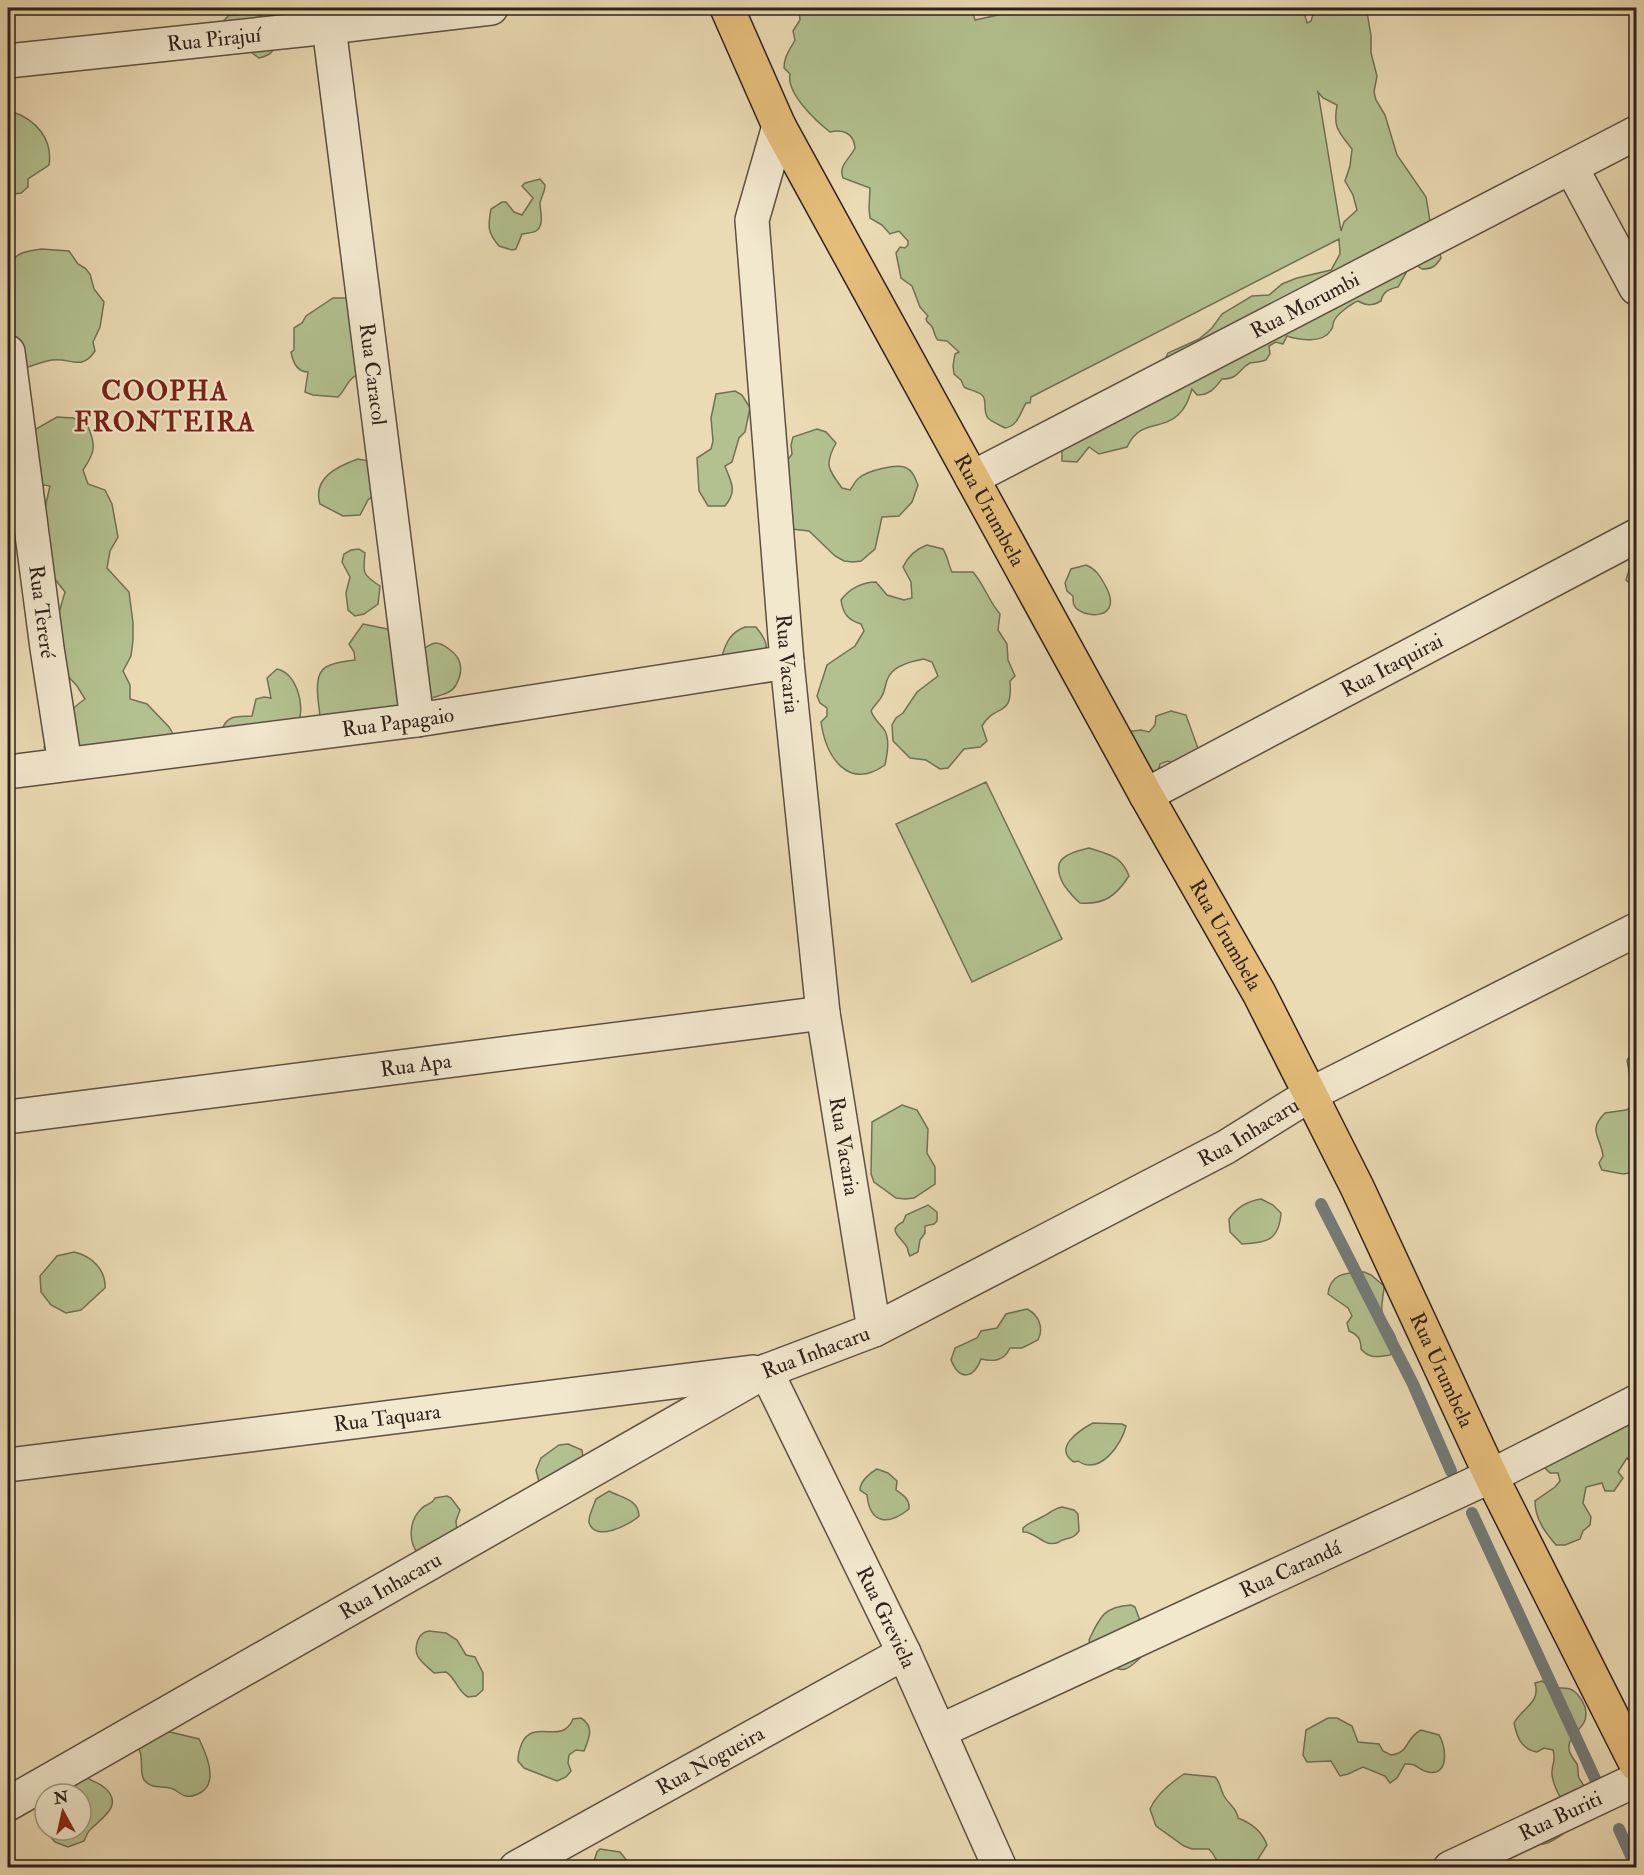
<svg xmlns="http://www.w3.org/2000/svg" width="1644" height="1875" font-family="'IM FELL Double Pica',serif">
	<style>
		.green { fill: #b3c190; stroke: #717156; stroke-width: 1.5; fill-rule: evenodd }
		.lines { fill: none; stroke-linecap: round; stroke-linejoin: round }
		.stream { stroke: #727c7a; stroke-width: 12 }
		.minor-casing { stroke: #5e5042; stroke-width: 36 }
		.major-casing { stroke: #2f211c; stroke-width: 36 }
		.minor { stroke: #f2e8ce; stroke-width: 33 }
		.major { stroke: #e6be7a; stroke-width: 33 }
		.labels { text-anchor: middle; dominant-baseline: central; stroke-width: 4.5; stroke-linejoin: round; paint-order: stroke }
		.street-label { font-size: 21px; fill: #2f211c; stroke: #f2e8ce }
		.district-label { font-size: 27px; font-weight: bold; letter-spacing: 1.5px; fill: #7a1f14; stroke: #f2e8ce }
	</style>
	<rect width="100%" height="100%" fill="#ebdbb4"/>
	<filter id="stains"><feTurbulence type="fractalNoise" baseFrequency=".00333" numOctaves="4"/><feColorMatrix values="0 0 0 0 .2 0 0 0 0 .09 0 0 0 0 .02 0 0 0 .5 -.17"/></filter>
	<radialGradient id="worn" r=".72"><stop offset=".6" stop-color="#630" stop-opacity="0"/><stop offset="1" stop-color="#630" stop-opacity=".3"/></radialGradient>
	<path class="green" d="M239 8H254L258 15H262C271 31 287 52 259 58L248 50 222 55 217 28 229 15H238Z
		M799 8H981L973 13 975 20 1002 14 1005 8H1303L1307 23 1311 21 1315 8H1365L1367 12 1371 36V53L1377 76 1374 92 1376 100 1385 115 1397 155 1426 197 1430 221 1434 229 1441 258C1436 266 1432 269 1422 269L1415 264H1407L1406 273 1398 287C1388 289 1383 292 1381 301 1372 306 1367 306 1358 301 1352 303 1336 315 1334 321 1331 328 1335 324 1331 330 1323 344 1299 340 1287 336L1283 344 1276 342 1269 346 1270 354 1266 360C1261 362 1254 362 1250 363 1238 369 1240 379 1222 379 1215 388 1210 395 1197 395L1192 389C1189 398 1186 408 1178 415 1161 431 1140 419 1127 447L1099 454 1089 447 1077 462 1062 461V445L1160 369 1168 353 1199 339 1212 328 1222 314 1252 296 1269 295 1282 284 1297 278 1331 270 1340 254 1339 239 1031 397 1030 403H1026C1020 413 1018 426 1005 428 1000 425 992 422 988 418 982 410 988 400 982 395 977 391 969 390 964 387L961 380 954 374 953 366 955 354 959 352 947 341 938 340C934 336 935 332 932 327 930 323 927 324 926 319L928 316 920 307 912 286 901 278 896 253 900 247 905 248 908 245V241L899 231 890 234 882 225 870 218 869 209 870 188 843 178C838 165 850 159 855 148 854 133 843 129 830 132 816 121 786 93 790 74L784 68C784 56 790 50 795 40L793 31 800 20ZM1318 92 1323 98 1337 105C1333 128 1338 131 1352 149L1350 166 1345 181 1353 195 1357 210 1344 222 1341 231Z
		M13 112C36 120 53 139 49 165L28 179V187L21 193 8 195V114Z
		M540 179 545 185C545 192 541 197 540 203 540 212 545 225 536 231 533 233 526 233 522 234L516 249 512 250 499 246C487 232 488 226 491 209L502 202H506L514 212 522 215 533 198 522 186 525 183Z
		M41 249 69 251 78 264 85 268 90 274 94 289 104 302 100 327 93 342 95 351C81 372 70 357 52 360 39 362 27 368 14 372L8 368V267C16 252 26 251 41 249Z
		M333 298H355L361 374C348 376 346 390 338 397L313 395 305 392 308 372C297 372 293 363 291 352L294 350V328L302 323 306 316Z
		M735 391 742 395 750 408 745 432 739 438 732 462 725 466C731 483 738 490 725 506H708L699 491 697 458 711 449 713 441 711 418 716 394Z
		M57 417 73 418 87 424C96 445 96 451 83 470L88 484 105 490 112 504 118 537 110 551 107 568 129 592 133 623V640L131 656 123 671 130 685V699L147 704 169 727 177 741 53 762 44 747C56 728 66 712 85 699L77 686 65 673 56 623 65 592 44 565 43 517 50 486 33 483 15 441Z
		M817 429 826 432 836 443C824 465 828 469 842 488L850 490C853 486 855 481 859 478 867 471 899 462 908 469 914 472 915 479 918 485L912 502 899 516 882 517 875 549 861 561 853 562 844 561 835 556 809 531 792 529 787 461 792 454 791 445 793 437Z
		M358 459 385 464 375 494 368 500 360 515 343 516 320 504C312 478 338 466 358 459Z
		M927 545 943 549C948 557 948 564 952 572H973C985 586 988 600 1000 614L998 630 1007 644 1008 660 1015 676 1010 681C1013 719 996 702 982 726L987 741 980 747 964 749 948 768 940 769 926 760 910 758 893 741 892 725 896 718 903 713 917 692 938 676 932 662 924 659C912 661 893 666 888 678 885 684 885 691 882 696 879 702 874 705 871 711 874 720 881 724 885 731 890 741 887 755 885 765 848 791 826 757 821 722L827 716V708L820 703 817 696 827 665 855 646 864 631 861 624C848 620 843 614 841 600 849 589 862 582 876 582L887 595 904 600 912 598 911 582 903 567C908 556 916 549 927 545Z
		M359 549 365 553C363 574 362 574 380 586L378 604 364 614 355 616 348 610 346 593 350 577 342 562 344 554 351 550Z
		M1636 557V584L1633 586 1626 580 1631 564Z
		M1086 565C1096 569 1100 576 1105 585 1126 622 1080 619 1074 605 1073 604 1073 598 1073 596L1067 591 1065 583 1071 569Z
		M363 624 387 629 416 655C422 651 429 643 436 643 440 643 445 646 449 649 462 658 464 670 456 685 449 697 433 695 423 702 408 712 395 728 383 741L374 742 320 717C319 703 312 675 326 667 334 662 346 661 355 660L354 652 349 644Z
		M745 627H756C763 636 769 643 765 656H722C726 642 731 632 745 627Z
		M277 669C296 673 306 706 298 722L286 726C280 722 278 719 271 723L224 731 223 727C229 714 240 717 252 716L256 699 264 697 271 698 267 678Z
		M1171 711 1186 715 1200 754 1176 765 1168 761 1160 764 1158 772 1152 778 1125 732 1141 730 1149 732 1155 725 1156 716Z
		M986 782 1062 939 972 982 896 824Z
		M1089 848C1109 855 1121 855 1129 876 1116 896 1104 905 1080 903 1073 897 1069 892 1064 885 1049 859 1067 853 1089 848Z
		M1636 1046V1091L1631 1082 1627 1060 1630 1056H1634Z
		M902 1105 917 1110 928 1129 927 1153 935 1167V1184L914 1198 905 1199 896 1198 874 1182 871 1174 872 1122Z
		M1636 1105V1172L1623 1174 1602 1170 1599 1163 1603 1156C1601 1137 1587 1131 1605 1113L1626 1110Z
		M1261 1199 1273 1205 1281 1213C1279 1241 1266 1243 1242 1244L1230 1232 1229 1219C1237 1207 1247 1201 1261 1199Z
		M928 1205 937 1212V1221L934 1224 925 1226V1233L920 1240 918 1252 910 1256C908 1253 908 1250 907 1247 901 1237 886 1230 903 1222L906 1215Z
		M74 1252C92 1256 106 1270 105 1288L81 1310 66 1313 51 1305 41 1292 40 1276 57 1256Z
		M1364 1272 1371 1275 1384 1286C1384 1295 1381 1302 1382 1311 1385 1329 1406 1335 1390 1355 1378 1357 1369 1359 1361 1349 1361 1339 1358 1335 1349 1331L1347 1323 1352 1316 1348 1308 1328 1294C1330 1273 1346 1273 1364 1272Z
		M1027 1309C1039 1315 1044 1328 1038 1340L1022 1348H1010C1004 1361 994 1362 981 1359 974 1378 960 1382 951 1360L955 1348 977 1338 981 1331 997 1328 1006 1314Z
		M1636 1415V1462L1627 1458 1618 1472 1623 1478 1614 1491H1605L1602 1483 1586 1487 1583 1503 1591 1517 1590 1525 1583 1531 1580 1539 1565 1545H1556C1545 1532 1535 1519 1535 1501L1555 1487 1560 1481 1558 1473H1550L1544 1467 1549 1451Z
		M1093 1423 1122 1424 1126 1426C1122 1444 1100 1476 1078 1461L1074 1462C1052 1448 1080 1430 1093 1423Z
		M568 1444 582 1450 584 1466 539 1482 536 1470 541 1458 559 1445Z
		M877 1469 888 1473 897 1481 896 1490C903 1495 910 1499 909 1509 888 1526 870 1524 867 1495L860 1490C860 1481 870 1473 877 1469Z
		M609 1491C622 1498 638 1499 639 1516 630 1525 594 1543 589 1522 588 1517 594 1505 596 1499Z
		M447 1496 451 1498 460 1510 456 1521 457 1533 418 1554C408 1541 409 1521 421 1509 426 1503 432 1505 435 1498Z
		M1062 1507 1074 1510 1078 1514 1079 1531C1073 1539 1071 1537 1063 1540 1061 1540 1060 1542 1059 1542 1044 1549 1036 1531 1023 1532V1528C1029 1522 1033 1522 1040 1518 1049 1514 1052 1509 1062 1507Z
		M1131 1605 1135 1607 1139 1618 1142 1621 1145 1653C1140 1658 1132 1667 1125 1669 1113 1673 1099 1652 1090 1644L1089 1640C1100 1617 1103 1607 1131 1605Z
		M429 1631 446 1633 457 1640 466 1655 475 1657 483 1673V1690L476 1696 468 1697C457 1691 456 1678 446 1672L434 1673C424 1663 411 1657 418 1640 420 1635 423 1632 429 1631Z
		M1542 1681C1556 1694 1565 1683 1575 1692 1580 1696 1583 1702 1585 1707 1591 1729 1568 1731 1569 1748 1569 1755 1574 1759 1577 1764 1579 1769 1577 1774 1579 1778 1581 1782 1584 1785 1586 1790L1565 1826 1563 1834C1550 1843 1544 1847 1528 1843L1516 1856 1507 1859 1565 1804C1559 1797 1551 1780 1552 1771 1553 1762 1556 1759 1553 1750L1544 1748 1537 1752C1521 1749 1517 1737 1514 1723 1522 1708 1541 1703 1535 1683Z
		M581 1718C595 1727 589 1738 584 1751L576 1750 569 1755 568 1763 571 1771 566 1777 557 1781 524 1768 518 1761C518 1754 519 1750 522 1743 534 1718 562 1746 573 1719Z
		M1328 1718H1337L1352 1726 1358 1742 1379 1744 1383 1751 1391 1755C1410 1753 1404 1739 1421 1730L1439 1735C1446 1745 1450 1777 1428 1772 1417 1770 1418 1763 1405 1764L1397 1778 1390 1783 1385 1776 1363 1767 1348 1774 1340 1776 1331 1761 1307 1762 1303 1755 1306 1730Z
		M166 1731 199 1739C207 1755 219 1783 200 1793 196 1795 191 1797 186 1796 180 1795 176 1789 170 1788 161 1786 151 1789 144 1780 139 1772 144 1759 139 1749L146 1742Z
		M1184 1774 1215 1777C1221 1783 1220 1789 1224 1796 1229 1805 1237 1808 1238 1818 1251 1823 1262 1831 1267 1845L1253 1867H1221C1216 1861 1215 1855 1209 1849H1192L1184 1846 1156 1826 1150 1809C1156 1795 1172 1782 1184 1774Z
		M84 1776C91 1781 98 1782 105 1788 124 1805 102 1818 91 1829 87 1832 86 1837 84 1841L68 1847 55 1842 45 1830H81V1794H50Z
		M600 1849 620 1852 632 1867H592L597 1852Z"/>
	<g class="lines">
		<path class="stream" d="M1321 1204 1413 1384 1451 1471
			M1472 1513 1597 1783
			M1619 1829 1636 1867"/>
		<defs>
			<g id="minor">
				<path id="s1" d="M329 27 417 720"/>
				<path id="s2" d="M8 61 329 27 491 8"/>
				<path id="s3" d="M779 126 752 220 787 662 823 1013 874 1330"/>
				<path d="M1571 167 1636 288"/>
				<path id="s4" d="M8 352 47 648 65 764"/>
				<path id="s5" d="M972 478 1636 133"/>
				<path id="s6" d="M8 772 417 720 787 662"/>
				<path id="s7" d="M1146 795 1636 536"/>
				<path id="s8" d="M8 1117 823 1013"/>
				<path id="s9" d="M766 1371 904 1653 1000 1868"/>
				<path id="s10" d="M8 1465 753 1372"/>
				<path id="s11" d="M940 1731 1491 1476 1636 1402"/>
				<path id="s12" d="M8 1804 766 1371 874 1330 1226 1147 1311 1094 1636 930"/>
				<path id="s13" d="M516 1868 904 1653"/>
				<path id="s14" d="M1450 1868 1636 1780"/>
			</g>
			<g id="major">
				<path id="s15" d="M727 8 779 126 1146 795 1259 993 1357 1187 1491 1476 1636 1764"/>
			</g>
		</defs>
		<use href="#minor" class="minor-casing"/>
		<use href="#major" class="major-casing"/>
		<use href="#minor" class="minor"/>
		<use href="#major" class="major"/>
	</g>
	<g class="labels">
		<g class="street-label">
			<text stroke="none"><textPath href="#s2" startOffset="207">Rua Pirajuí</textPath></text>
			<text stroke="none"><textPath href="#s5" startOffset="375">Rua Morumbi</textPath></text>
			<text stroke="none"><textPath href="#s1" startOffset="350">Rua Caracol</textPath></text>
			<text stroke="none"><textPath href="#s15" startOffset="567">Rua Urumbela</textPath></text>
			<text stroke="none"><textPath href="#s4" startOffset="262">Rua Tereré</textPath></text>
			<text stroke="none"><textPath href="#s3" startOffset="543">Rua Vacaria</textPath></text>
			<text stroke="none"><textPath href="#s7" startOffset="278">Rua Itaquirai</textPath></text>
			<text stroke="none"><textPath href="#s6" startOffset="393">Rua Papagaio</textPath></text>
			<text stroke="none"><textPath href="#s15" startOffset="1053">Rua Urumbela</textPath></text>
			<text stroke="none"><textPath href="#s8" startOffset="411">Rua Apa</textPath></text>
			<text stroke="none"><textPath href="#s12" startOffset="1412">Rua Inhacaru</textPath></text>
			<text stroke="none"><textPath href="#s3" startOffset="1029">Rua Vacaria</textPath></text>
			<text stroke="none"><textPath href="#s12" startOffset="926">Rua Inhacaru</textPath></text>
			<text stroke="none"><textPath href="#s15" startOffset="1539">Rua Urumbela</textPath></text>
			<text stroke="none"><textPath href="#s10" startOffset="382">Rua Taquara</textPath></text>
			<text stroke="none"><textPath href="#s11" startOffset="386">Rua Carandá</textPath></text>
			<text stroke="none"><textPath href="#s12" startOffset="440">Rua Inhacaru</textPath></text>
			<text stroke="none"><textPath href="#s9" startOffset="274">Rua Greviela</textPath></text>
			<text stroke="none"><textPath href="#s13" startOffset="222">Rua Nogueira</textPath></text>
			<text stroke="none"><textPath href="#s14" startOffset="122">Rua Buriti</textPath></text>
		</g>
		<g class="district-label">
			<text x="165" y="391">COOPHA<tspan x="165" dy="31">FRONTEIRA</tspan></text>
		</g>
	</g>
	<rect width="1644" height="1875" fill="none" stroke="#ebdbb4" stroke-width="30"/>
	<rect x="9" y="9" width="1626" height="1857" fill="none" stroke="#2f211c" stroke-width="3"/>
	<rect x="15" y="15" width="1614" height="1845" fill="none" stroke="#2f211c" stroke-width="1.5"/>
	<g transform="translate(63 1812) rotate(352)"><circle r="28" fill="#f2e8ce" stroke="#a49887" stroke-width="1.5"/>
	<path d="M0-4.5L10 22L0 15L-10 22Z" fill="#8f2418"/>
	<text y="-9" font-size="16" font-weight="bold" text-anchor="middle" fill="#2f211c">N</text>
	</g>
	<rect width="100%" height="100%" filter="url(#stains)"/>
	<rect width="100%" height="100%" fill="url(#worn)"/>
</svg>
